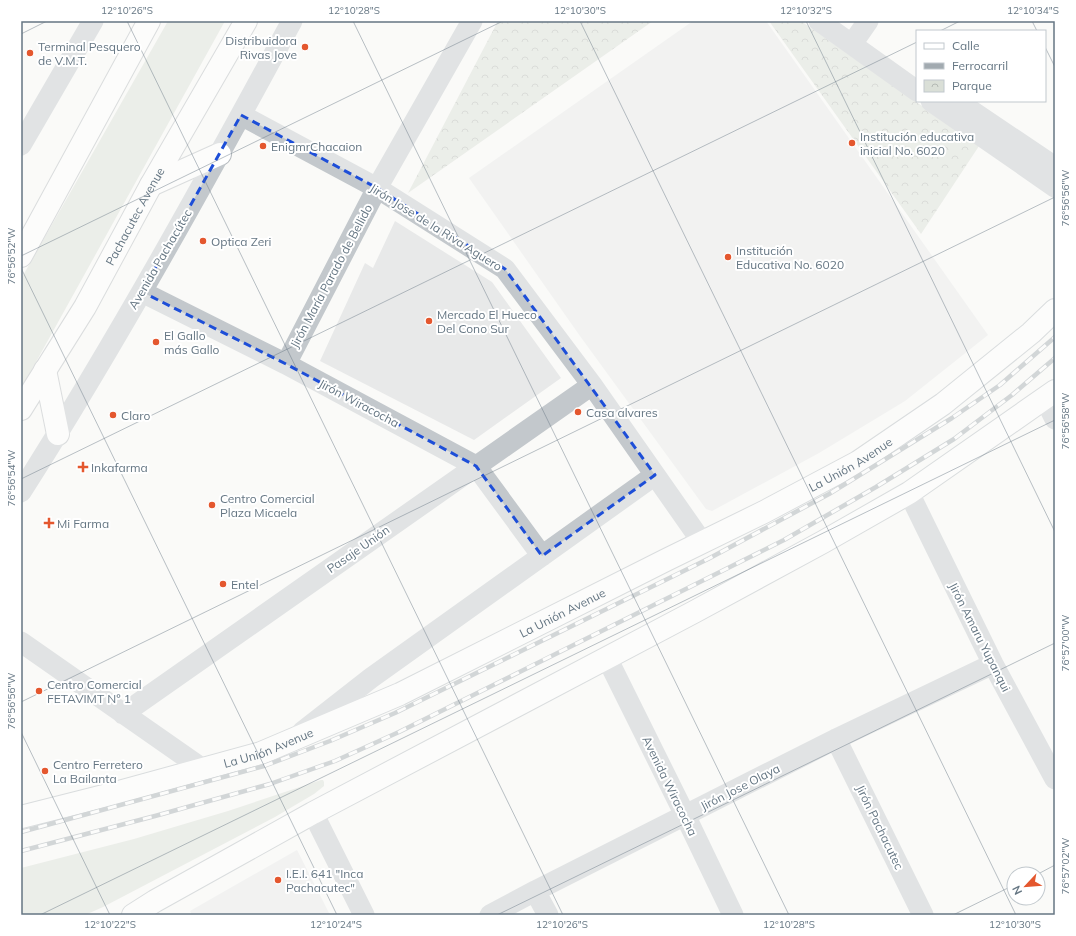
<svg xmlns="http://www.w3.org/2000/svg" width="1076" height="936" font-family="Mulish,sans-serif">
	<style>
		.built { fill: #e8e9e9 }
		.green { fill: #dadfd7 }
		.park { fill: url(#park-crowns) }
		.lines { fill: none; stroke-linecap: round; stroke-linejoin: round }
		.secondary-casing { stroke: #b3babf; stroke-width: 24 }
		.primary-casing { stroke: #b5babe; stroke-width: 24 }
		.street { stroke: #c3c8cc; stroke-width: 21 }
		.secondary { stroke: #fff; stroke-width: 22 }
		.primary { stroke: #fff; stroke-width: 22 }
		.rail-casing { stroke: #a2aab0; stroke-width: 4.5 }
		.rail { stroke: #fff; stroke-width: 3; stroke-dasharray: 9; stroke-linecap: butt }
		.marked { fill: none; stroke: #1d4ed8; stroke-width: 3; stroke-dasharray: 8 5; stroke-linejoin: round }
		.ticks { fill: none; stroke: #657683; stroke-width: 1; stroke-opacity: 0.45 }
		.poi-dot { fill: #e4572e; stroke: #fff; stroke-width: 1.5 }
		.labels { text-anchor: middle; dominant-baseline: central; stroke-width: 4; stroke-linejoin: round; paint-order: stroke }
		.poi-label { font-size: 12px; fill: #657683; stroke: #fff; text-anchor: start }
		.street-label { font-size: 12px; fill: #657683; stroke: #fff }
		.neatline { fill: none; stroke: #657683; stroke-width: 1.5 }
		.ticks-label { font-size: 10px; text-anchor: middle; fill: #657683 }
	</style>
	<defs>
		<pattern id="park-crowns" width="20" height="18" patternUnits="userSpaceOnUse"><rect width="20" height="18" fill="#dadfd7"/><path d="M2 6a3 3 0 1 1 6 0M12 15a3 3 0 1 1 6 0" fill="none" stroke="#b4b9b4"/></pattern>
	</defs>
	<rect width="100%" height="100%" fill="#fafaf8"/>
	<path class="built" d="M693 21H766L988 335 905 401 819 453 712 511 706 509 580 336 469 178Z
		M395 221 492 282 561 378 474 440 320 361 365 263 373 268Z
		M297 850 330 915H192L190 911Z"/>
	<path class="green" d="M168 21H225L21 389V279Z
		M321 780H323L324 782V786L314 794 275 817 103 907 85 915H21V868L134 839 228 811Z"/>
	<path class="park" d="M498 21H653L408 193Z
		M769 21H801L979 146 921 234Z"/>
	<g class="lines">
		<defs>
			<g id="secondary">
				<path id="s1" d="M21 817 112 794 261 753 400 694 666 560 764 512 858 462 943 404 1031 333 1055 310"/>
				<path d="M133 915 155 901 313 813 694 612 823 542 909 493 1055 391"/>
			</g>
			<g id="primary">
				<path d="M151 185 220 154"/>
				<path d="M21 256 149 21"/>
				<path d="M45 370 58 434"/>
				<path id="s2" d="M21 409 85 307 151 185 246 21"/>
			</g>
		</defs>
		<use href="#secondary" class="secondary-casing"/>
		<use href="#primary" class="primary-casing"/>
		<path class="street" d="M819 21 917 91
			M852 44 868 21
			M931 101 1055 187
			M957 101 1055 167
			M241 115 377 188 505 269 592 385 702 542
			M21 145 93 21
			M142 292 286 364 476 466 542 556
			M286 364 377 188 472 21
			M1045 399 1055 419
			M21 492C118 339 206 180 292 21
			M909 493 993 664 1055 779
			M21 642 203 769
			M607 658 685 815 733 915
			M123 714 592 385
			M302 732 371 678 655 475
			M836 739 923 915
			M313 813 364 915
			M535 891 548 915
			M490 915 535 891 836 739 993 664"/>
		<use href="#secondary" class="secondary"/>
		<use href="#primary" class="primary"/>
		<defs>
			<path id="rail" d="M21 832 264 766 330 741 395 713 708 559 829 494 952 418 1000 385 1055 337
				M21 851 155 816 270 784 335 761 399 732 784 540 876 487 954 439 1012 395 1055 358"/>
		</defs>
		<use href="#rail" class="rail-casing"/>
		<use href="#rail" class="rail"/>
	</g>
	<path d="M0 0H1076V936H0ZM241 115 377 188 505 269 655 475 542 556 476 466 286 364 142 292Z" fill="#fafaf8" fill-opacity=".55" fill-rule="evenodd"/>
	<path class="marked" d="M241 115 377 188 505 269 655 475 542 556 476 466 286 364 142 292Z"/>
	<path class="ticks" d="M127 21 563 915M353 21 789 915M580 21 1016 915M806 21 1055 532M1032 21 1037 31M940 31 960 21M21 34 47 21M1045 47 1055 67M21 256 503 21M21 268 337 915M21 479 917 42M21 702 1055 197M21 732 110 915M1038 874 1055 865M40 915 1055 420M497 915 1055 643M953 915 1014 885"/>
	<g class="poi-dot">
		<circle cx="305" cy="47" r="4"/>
		<circle cx="30" cy="53" r="4"/>
		<circle cx="852" cy="143" r="4"/>
		<circle cx="263" cy="146" r="4"/>
		<circle cx="203" cy="241" r="4"/>
		<circle cx="728" cy="257" r="4"/>
		<circle cx="429" cy="321" r="4"/>
		<circle cx="156" cy="342" r="4"/>
		<circle cx="578" cy="412" r="4"/>
		<circle cx="113" cy="415" r="4"/>
		<path d="M81 461h4v4h4v4h-4v4h-4v-4h-4v-4h4z"/>
		<circle cx="212" cy="505" r="4"/>
		<path d="M47 517h4v4h4v4h-4v4h-4v-4h-4v-4h4z"/>
		<circle cx="223" cy="584" r="4"/>
		<circle cx="39" cy="691" r="4"/>
		<circle cx="45" cy="771" r="4"/>
		<circle cx="278" cy="880" r="4"/>
	</g>
	<g class="labels">
		<g class="poi-label">
			<text x="297" y="40" text-anchor="end">Distribuidora<tspan x="297" dy="14">Rivas Jove</tspan></text>
			<text x="38" y="46">Terminal Pesquero<tspan x="38" dy="14">de V.M.T.</tspan></text>
			<text x="860" y="136">Institución educativa<tspan x="860" dy="14">inicial No. 6020</tspan></text>
			<text x="271" y="146">EnigmrChacaion</text>
			<text x="211" y="241">Optica Zeri</text>
			<text x="736" y="250">Institución<tspan x="736" dy="14">Educativa No. 6020</tspan></text>
			<text x="437" y="314">Mercado El Hueco<tspan x="437" dy="14">Del Cono Sur</tspan></text>
			<text x="164" y="335">El Gallo<tspan x="164" dy="14">más Gallo</tspan></text>
			<text x="586" y="412">Casa alvares</text>
			<text x="121" y="415">Claro</text>
			<text x="91" y="467">Inkafarma</text>
			<text x="220" y="498">Centro Comercial<tspan x="220" dy="14">Plaza Micaela</tspan></text>
			<text x="57" y="523">Mi Farma</text>
			<text x="231" y="584">Entel</text>
			<text x="47" y="684">Centro Comercial<tspan x="47" dy="14">FETAVIMT N° 1</tspan></text>
			<text x="53" y="764">Centro Ferretero<tspan x="53" dy="14">La Bailanta</tspan></text>
			<text x="286" y="873">I.E.I. 641 "Inca<tspan x="286" dy="14">Pachacutec"</tspan></text>
		</g>
		<g class="street-label">
			<text stroke="none"><textPath href="#s2" startOffset="224">Pachacutec Avenue</textPath></text>
			<text transform="translate(436 227) rotate(32)">Jirón Jose de la Riva Aguero</text>
			<text transform="translate(160 259) rotate(-60)">Avenida Pachacútec</text>
			<text transform="translate(331 276) rotate(-62)">Jirón María Parado de Bellido</text>
			<text transform="translate(359 403) rotate(28)">Jirón Wiracocha</text>
			<text stroke="none"><textPath href="#s1" startOffset="905">La Unión Avenue</textPath></text>
			<text transform="translate(358 549) rotate(-35)">Pasaje Unión</text>
			<text stroke="none"><textPath href="#s1" startOffset="581">La Unión Avenue</textPath></text>
			<text transform="translate(980 637) rotate(63)">Jirón Amaru Yupanqui</text>
			<text stroke="none"><textPath href="#s1" startOffset="257">La Unión Avenue</textPath></text>
			<text transform="translate(670 786) rotate(64)">Avenida Wiracocha</text>
			<text transform="translate(740 787) rotate(-27)">Jirón Jose Olaya</text>
			<text transform="translate(880 827) rotate(64)">Jirón Pachacutec</text>
		</g>
	</g>
	<rect width="1076" height="936" fill="none" stroke="#ffffff" stroke-width="44"/>
	<rect x="916" y="30" width="130" height="72" fill="#ffffff" stroke="#c1c8cd"/>
	<rect x="924" y="43" width="20" height="6" fill="#ffffff" stroke="#c1c8cd"/>
	<text x="952" y="50" font-size="12" fill="#657683">Calle</text>
	<rect x="924" y="63" width="20" height="6" fill="#a2aab0" stroke="#c1c8cd"/>
	<text x="952" y="70" font-size="12" fill="#657683">Ferrocarril</text>
	<rect x="924" y="80" width="20" height="12" fill="url(#park-crowns)" stroke="#c1c8cd"/>
	<text x="952" y="90" font-size="12" fill="#657683">Parque</text>
	<g transform="translate(1026 886) rotate(244)"><circle r="19" fill="#ffffff" stroke="#c1c8cd"/>
	<path d="M0-3L7 15L0 10L-7 15Z" fill="#e4572e"/>
	<text y="-6" font-size="11" font-weight="bold" text-anchor="middle" fill="#657683">N</text>
	</g>
	<rect x="22" y="22" width="1032" height="892" class="neatline"/>
	<g class="ticks-label">
		<text x="127" y="14">12°10'26"S</text>
		<text x="354" y="14">12°10'28"S</text>
		<text x="580" y="14">12°10'30"S</text>
		<text x="806" y="14">12°10'32"S</text>
		<text x="1033" y="14">12°10'34"S</text>
		<text transform="translate(1065 198) rotate(-90)" y="4">76°56'56"W</text>
		<text transform="translate(11 256) rotate(-90)" y="4">76°56'52"W</text>
		<text transform="translate(1065 421) rotate(-90)" y="4">76°56'58"W</text>
		<text transform="translate(11 478) rotate(-90)" y="4">76°56'54"W</text>
		<text transform="translate(1065 643) rotate(-90)" y="4">76°57'00"W</text>
		<text transform="translate(11 701) rotate(-90)" y="4">76°56'56"W</text>
		<text transform="translate(1065 866) rotate(-90)" y="4">76°57'02"W</text>
		<text x="110" y="928">12°10'22"S</text>
		<text x="336" y="928">12°10'24"S</text>
		<text x="562" y="928">12°10'26"S</text>
		<text x="789" y="928">12°10'28"S</text>
		<text x="1015" y="928">12°10'30"S</text>
	</g>
</svg>
